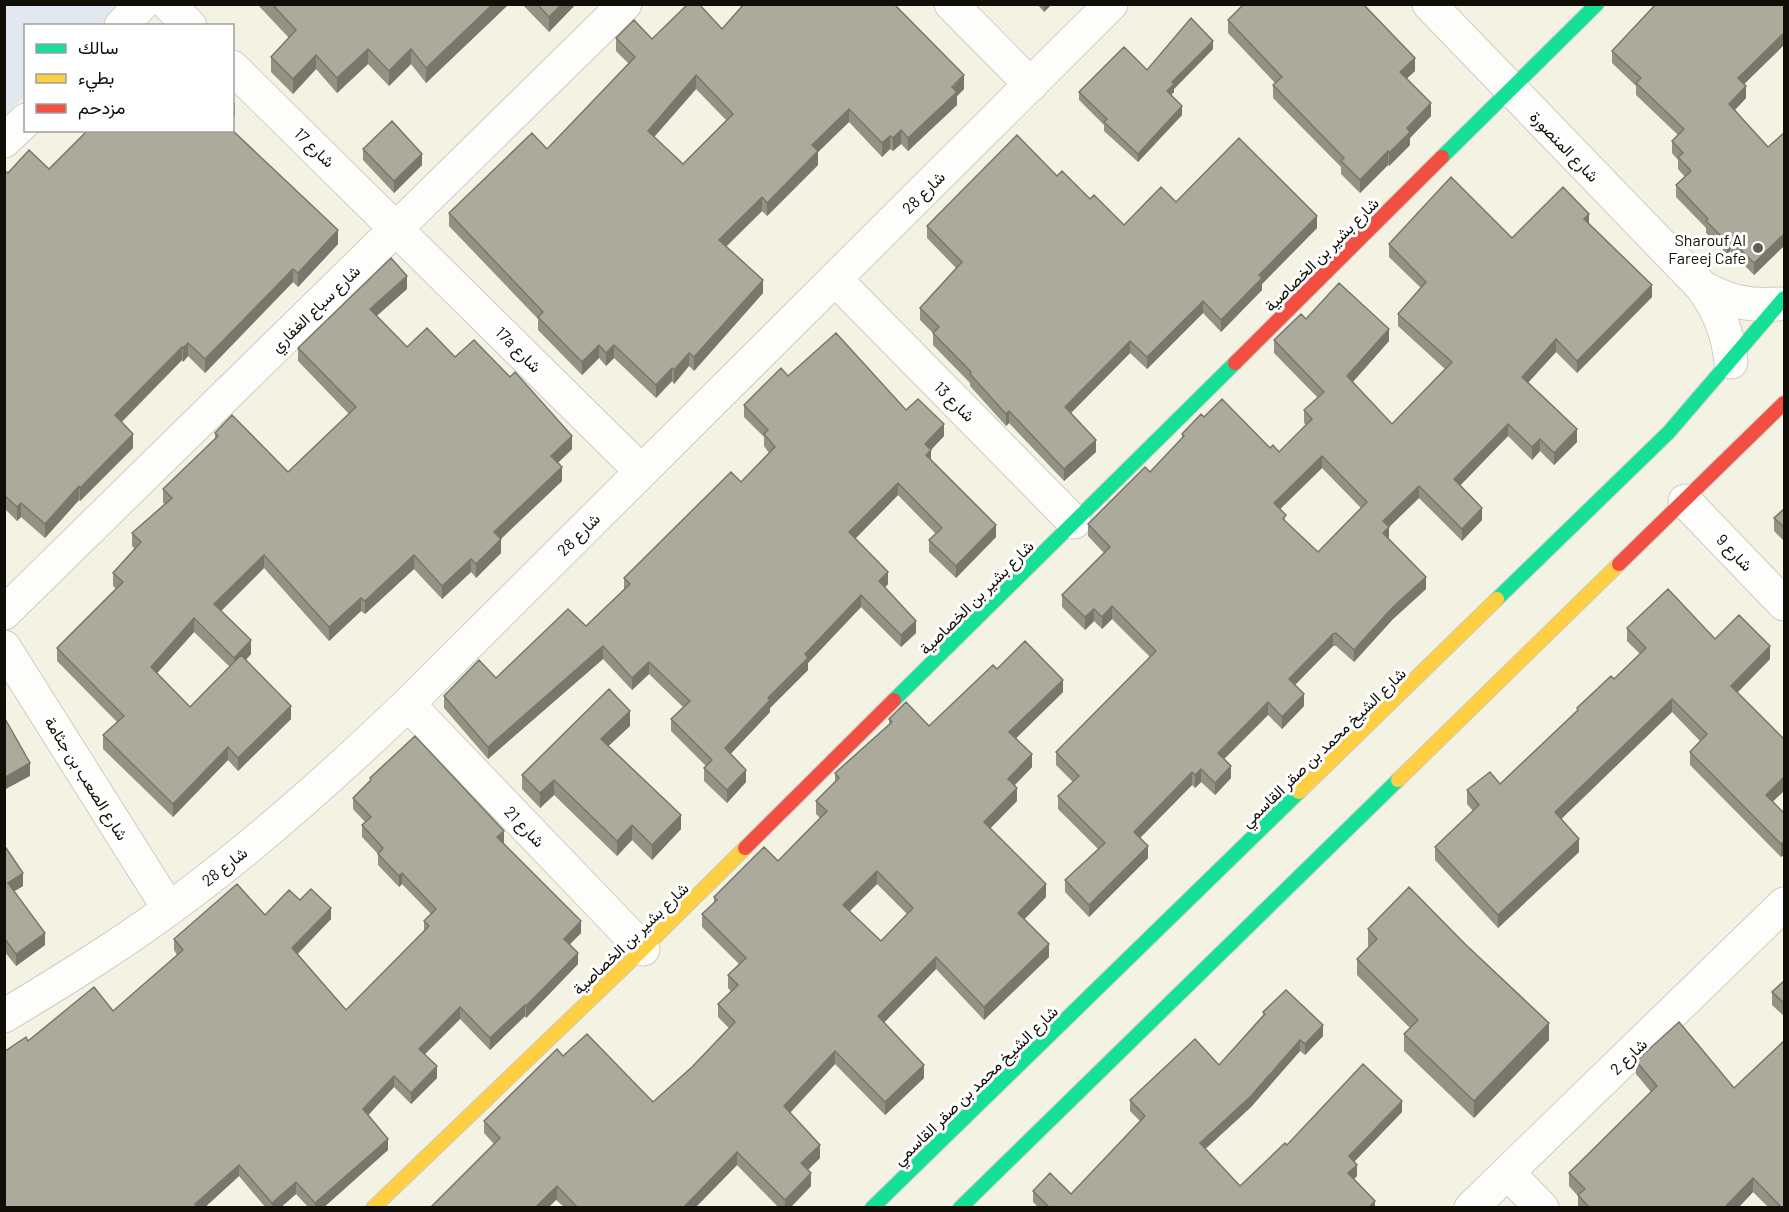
<svg xmlns="http://www.w3.org/2000/svg" width="1789" height="1212" font-family="Barlow,Vazirmatn,sans-serif">
	<style>
		.green { fill: #e2e7f0 }
		.lines { fill: none; stroke-linecap: round; stroke-linejoin: round }
		.street-casing { stroke: #cdcdc1; stroke-width: 35 }
		.fast-casing { stroke: #cdcdc1; stroke-width: 16 }
		.slow-casing { stroke: #cdcdc1; stroke-width: 16 }
		.jam-casing { stroke: #cdcdc1; stroke-width: 16 }
		.street { stroke: #fdfdfb; stroke-width: 33 }
		.fast { stroke: #16e098; stroke-width: 14 }
		.slow { stroke: #ffcf43; stroke-width: 14 }
		.jam { stroke: #f24e42; stroke-width: 14 }
		.wall { fill: #949285; fill-rule: evenodd }
		.shaded-wall { fill: #78776c }
		.building { fill: #acaa9b; stroke: #78776c; stroke-width: 1.5; fill-rule: evenodd }
		.poi-dot { fill: #5f5e54; stroke: #fff; stroke-width: 2 }
		.labels { text-anchor: middle; dominant-baseline: central; stroke-width: 6; stroke-linejoin: round; paint-order: stroke }
		.street-label { font-size: 16px; fill: #100f07; stroke: #fff }
		.poi-label { font-size: 16px; fill: #100f07; stroke: #fff; text-anchor: end }
	</style>
	<rect width="100%" height="100%" fill="#f3f2e3"/>
	<path class="green" d="M5 5H123L100 25 26 26 25 96 5 115Z"/>
	<g class="lines">
		<defs>
			<path id="street" d="M168 4 190 26
				M951 4 1031 85
				M1429 4 1702 287C1719 311 1728 333 1731 362
				M121 26 142 4
				M232 67 641 471
				M4 141 26 120
				M836 280 1074 522
				M1702 287C1729 302 1748 306 1779 304
				M1685 501 1784 604
				M4 613 625 4
				M4 647 169 909
				M408 704 643 949
				M4 1016C60 982 116 948 169 909 254 847 332 777 408 704L1111 4
				M1508 1173 1542 1208
				M1471 1208 1784 904"/>
			<path id="fast" d="M1442 157 1597 4
				M1497 599 1669 432 1784 298
				M894 700 1235 363
				M872 1208 1299 792
				M960 1208 1398 780"/>
			<path id="slow" d="M1398 780 1619 564
				M1299 792 1497 599
				M373 1208 643 949 745 848"/>
			<path id="jam" d="M1235 363 1442 157
				M1619 564 1784 403
				M745 848 894 700"/>
		</defs>
		<use href="#street" class="street-casing"/>
		<use href="#fast" class="fast-casing"/>
		<use href="#slow" class="slow-casing"/>
		<use href="#jam" class="jam-casing"/>
		<use href="#street" class="street"/>
		<use href="#fast" class="fast"/>
		<use href="#slow" class="slow"/>
		<use href="#jam" class="jam"/>
	</g>
	<path class="wall" d="M257 4H509L426 83 411 64 389 86 368 64 337 93 316 69 293 94 271 72V57L289 38Z
		M522 4H576L549 32Z
		M1037 4H1052L1044 12Z
		M1785 4V44L1744 84 1746 98 1735 110 1768 147 1785 132V245L1754 275 1730 251 1727 254 1706 233V228L1676 197V185L1685 177 1678 169V160L1672 153V141L1678 135 1636 95V86L1612 63V51Z
		M1228 20 1415 71 1407 78 1431 116 1410 138V145L1389 166 1388 165 1360 193 1341 174V167L1273 98V85L1275 83 1228 33Z
		M722 29 964 89 957 96V105L908 151 901 144 893 151 890 149 882 157 849 122 818 152V165L767 216 762 211 726 247 763 293 694 371 689 366 674 384 672 381 656 398 614 358 606 366 599 358 582 375 538 330V319L449 226V213L547 149 629 64 616 51V38L652 39ZM696 89 727 121 683 164 654 137Z
		M1213 49 1174 89V92L1171 95 1182 115 1138 162 1104 131V125L1079 100V92Z
		M363 149 422 165 394 193 363 160Z
		M49 169 338 244 298 287 293 282 205 373 188 356 183 362 182 360 122 422 133 448 80 501 79 500 45 538 21 517 17 521 4 508V170L8 173Z
		M1057 176 1090 199 1124 225 1176 202 1317 228 1262 284V290L1221 332 1203 313 1147 369 1130 353 1071 413 1096 452 1064 481 1009 423 1006 426 970 386V383L933 345V333L920 320V308L956 268 927 238V226Z
		M1589 224 1652 297 1577 373 1556 352 1528 383 1577 442 1554 465 1540 451 1532 460 1508 436 1460 485 1482 520 1462 541 1419 498 1389 527V539L1426 589 1393 619 1354 662 1336 646H1333L1295 685 1304 706 1282 729 1268 715 1224 759 1231 778 1215 795 1201 782 1195 788 1192 785 1140 838 1148 858 1089 917 1065 892V880L1098 849 1058 809V796L1073 782 1056 765V752L1150 657 1112 619 1102 629 1094 621 1085 630 1062 607V595L1104 553 1088 536V524L1150 472 1182 439V434L1204 417 1270 448 1279 452 1306 425 1304 423V410L1318 398 1274 353V340L1306 319 1389 341 1353 382 1392 424 1445 369 1398 326V314L1421 288 1389 257V244L1512 238ZM1322 468 1361 508 1318 552 1286 522 1280 509Z
		M407 289 376 316 407 347 455 357 572 449 558 463 562 481 501 539V553L476 578 471 572 442 599 414 569 365 614 361 611 329 641 264 568 221 611 251 654 246 660 291 719 238 771 228 760 173 817 103 749V735L117 722 57 661V648L116 589 113 586V573L135 549 132 546V533L165 504 163 503V489L215 439V433L288 472 349 414 298 361V348ZM194 632 230 667 190 707 157 673Z
		M788 376 906 410 944 436 931 450V459L996 537 956 578 929 552V540L936 534 898 495 855 539 888 584 885 587 916 633 901 647 861 607 808 663V670L770 708V712L730 754 746 782 727 803 704 781V768L706 766 671 731V719L683 707 649 674 632 690 603 659 488 759 444 708V696L496 678 586 626 624 589V578L741 482 769 453 764 446V437L744 417V405Z
		M1785 508V542L1774 531V518Z
		M1627 628 1715 639 1770 659 1737 693 1785 740V790L1772 802 1785 814V854L1781 857 1690 765V752L1700 741 1672 712 1561 819 1579 852 1498 928 1435 860V847L1473 811 1467 804V790L1500 784 1577 711V708L1614 679 1640 654 1627 641Z
		M997 669 1063 692 1016 738 1032 767 1014 786 1017 801 990 828 1046 897 1024 919 1049 957 984 1020 936 969 884 1022 924 1078 885 1115 835 1064 790 1113 820 1158 808 1170 811 1186 790 1208H779L737 1165 695 1208H565L494 1144 484 1133V1121L563 1056 653 1102 692 1067 729 1028 718 1017V1004L731 991 728 988V975L739 964 702 927V914L714 903V897L778 861 820 818 816 814V801L835 782V773L889 725V719L929 726ZM877 884 907 914 881 941 849 911Z
		M630 726 608 746 681 829 652 860 632 840 617 856 554 795 540 808 522 789V775Z
		M370 778 504 842 503 843 581 933 570 944 578 964 526 1018 525 1016 490 1050 460 1019 425 1054 437 1078 411 1104 394 1087 368 1115 388 1150 323 1208H309L296 1194 280 1208H266L239 1176 204 1208H4L28 1041 113 1011 177 955 174 950V939L265 915 300 900 331 919 298 954 346 1010 424 932V921L431 914 402 884 399 887 378 865V854L362 837V825L365 822 353 809V798L370 782Z
		M4 845 23 886 14 891 45 945 16 966 4 951Z
		M1368 929 1549 1040 1474 1118 1404 1051V1034L1410 1028 1357 975V959L1369 947 1368 946Z
		M1785 980V1017L1772 1005V992Z
		M1263 1012 1323 1036 1305 1055 1300 1051 1251 1107 1205 1149 1240 1186 1287 1145 1402 1112 1354 1162 1357 1176 1354 1179 1375 1208H1039L1033 1202V1191L1071 1194 1140 1121 1130 1111V1100L1219 1065 1263 1015Z
		M1636 1061 1785 1208H1769L1753 1192 1738 1208H1578V1196L1569 1186V1173L1651 1092 1636 1074Z"/>
	<path class="shaded-wall" d="M493 4H509L426 83V68Z
		M562 4H576L549 32V17Z
		M1044 4H1052L1044 12Z
		M1785 32V44L1738 90V78Z
		M1213 41V49L1174 89V92L1167 99V91L1172 82Z
		M368 49V64L337 93V78Z
		M411 49V64L389 86V71Z
		M316 55V69L293 94V79Z
		M1415 58V71L1400 85V72Z
		M696 75V89L648 144V131Z
		M964 75V89L957 96V105L908 151V138Z
		M1746 86V98L1729 116V104Z
		M235 102V116L232 119V105Z
		M1431 103V116L1410 138V145L1389 166V153L1407 128Z
		M1182 106V115L1138 162V154Z
		M849 109V122L818 152V165L767 216V203L812 145Z
		M901 130V144L893 151V138Z
		M890 136V149L882 157V143Z
		M1388 151V165L1360 193V180Z
		M422 154V165L394 193V181Z
		M762 197V211L719 253V240Z
		M1589 214V226L1584 219Z
		M1317 216V228L1262 284V290L1221 332V320L1259 275Z
		M338 230V244L298 287V273Z
		M1785 233V245L1754 275V263Z
		M1730 239V251L1727 254V242Z
		M293 269V282L205 373V359Z
		M407 276V289L370 322V309Z
		M763 280V293L694 371V357Z
		M1652 285V297L1577 373V361Z
		M1203 301V313L1147 369V357Z
		M1389 329V341L1347 388V376Z
		M1556 339V352L1522 389V377Z
		M1130 341V353L1065 419V407Z
		M188 343V356L183 362V348Z
		M599 345V358L582 375V362Z
		M614 345V358L606 366V353Z
		M182 347V360L115 428V415Z
		M689 353V366L674 384V370Z
		M672 368V381L656 398V385Z
		M1009 411V423L1006 426V414Z
		M944 424V436L925 456V444Z
		M1508 424V436L1454 492V479Z
		M1577 429V442L1554 465V453Z
		M133 434V448L80 501V488Z
		M572 436V449L551 469V456Z
		M1540 439V451L1532 460V447Z
		M1096 440V452L1064 481V469Z
		M931 450V462L926 455Z
		M1322 456V468L1274 515V503Z
		M562 467V481L494 545V532Z
		M898 483V495L849 545V532Z
		M79 486V500L45 538V524Z
		M1419 486V498L1389 527V539L1383 546V521Z
		M21 503V517L17 521V507Z
		M1482 508V520L1462 541V529Z
		M996 525V537L956 578V566Z
		M501 539V553L476 578V564Z
		M264 555V568L214 618V604Z
		M414 555V569L365 614V601Z
		M471 559V572L442 599V586Z
		M888 572V584L879 593V581Z
		M1426 577V589L1393 619 1354 662V650L1393 607Z
		M861 595V607L808 663V670L770 708V712L725 760V748L805 654Z
		M361 598V611L329 641V627Z
		M1112 606V619L1102 629V617Z
		M1094 609V621L1085 630V617Z
		M194 618V632L151 680V667Z
		M916 621V633L901 647V635Z
		M1333 634V646L1289 691V679Z
		M251 640V654L234 672V658Z
		M603 646V659L488 759V747Z
		M1770 646V659L1731 699V686Z
		M649 662V674L632 690V678Z
		M1063 680V692L1009 745V732Z
		M1304 694V706L1282 729V717Z
		M1672 699V712L1555 825V812Z
		M1268 702V715L1218 765V753Z
		M291 706V719L238 771V758Z
		M630 711V726L601 753V739Z
		M228 747V760L173 817V804Z
		M1032 754V767L1008 792V779Z
		M30 763V776L4 790V778Z
		M1231 766V778L1215 795V783Z
		M1201 769V782L1195 788V775Z
		M746 770V782L727 803V790Z
		M1192 772V785L1134 844V832Z
		M1785 776V790L1766 808V795Z
		M554 780V795L540 808V793Z
		M1017 788V801L984 835V822Z
		M681 815V829L652 860V845Z
		M632 825V840L617 856V841Z
		M504 831V842L497 849V837Z
		M1579 839V852L1498 928V915Z
		M1785 841V854L1781 857V844Z
		M1148 846V858L1089 917V905Z
		M877 871V884L843 918V905Z
		M23 873V886L8 895V883Z
		M402 873V884L399 887V876Z
		M1046 884V897L1018 926V913Z
		M331 908V919L292 959V948Z
		M581 921V933L564 950V939Z
		M45 933V945L16 966V954Z
		M1049 944V957L984 1020V1007Z
		M578 953V964L526 1018V1006Z
		M936 957V969L878 1029V1016Z
		M525 1005V1016L490 1050V1038Z
		M460 1007V1019L419 1060V1049Z
		M1549 1023V1040L1474 1118V1101Z
		M1323 1025V1036L1305 1055V1044Z
		M1300 1040V1051L1251 1107 1200 1154V1143Z
		M835 1051V1064L784 1119V1106Z
		M924 1065V1078L885 1115V1102Z
		M437 1066V1078L411 1104V1093Z
		M394 1076V1087L363 1121V1109Z
		M1402 1101V1112L1349 1167V1156Z
		M388 1139V1150L323 1208H315V1203Z
		M820 1145V1158L801 1176V1163Z
		M737 1152V1165L695 1208H683Z
		M239 1165V1176L204 1208H195V1204Z
		M1357 1165V1176L1348 1184V1173Z
		M811 1173V1186L790 1208H785V1200Z
		M1753 1178V1192L1738 1208H1724Z
		M296 1182V1194L280 1208H272V1203Z
		M557 1186V1199L548 1208H535Z
		M1375 1201V1208H1368Z"/>
	<path class="building" d="M272 4H493L426 68 411 49 389 71 368 49 337 78 316 55 293 79 271 57 296 30Z
		M537 4H562L549 17Z
		M688 4H699L722 29 744 4H894L964 75 952 87 957 92 908 138 901 130 893 138 890 136 882 143 849 109 812 145 818 151 767 203 762 197 719 240 763 280 694 357 689 353 674 370 672 368 656 385 614 345 606 353 599 345 582 362 538 317 543 312 449 213 532 133 547 149 635 57 616 38 634 20 652 39ZM696 75 733 114 683 164 648 131Z
		M1244 4H1363L1415 58 1400 72 1431 103 1407 128 1410 132 1389 153 1388 151 1360 180 1341 161 1344 158 1273 85 1282 77 1228 20Z
		M1656 4H1785V32L1738 78 1746 86 1729 104 1768 147 1785 132V233L1754 263 1730 239 1727 242 1706 221 1708 219 1676 185 1691 171 1678 157 1683 153 1672 141 1684 129 1636 83 1641 78 1612 51Z
		M1191 18 1213 41 1172 82 1174 84 1167 91 1182 106 1138 154 1104 122 1107 119 1079 92 1124 47 1147 70Z
		M392 121 422 154 394 181 363 149Z
		M88 130H232L338 230 298 273 293 269 205 359 188 343 183 348 182 347 115 415 133 434 80 488 79 486 45 524 21 503 17 507 4 495V170L8 173 29 150 49 169Z
		M1017 135 1057 176 1062 171 1090 199 1094 195 1124 225 1161 187 1176 202 1239 138 1317 216 1259 275 1262 278 1221 320 1203 301 1147 357 1130 341 1065 407 1096 440 1064 469 1009 411 1006 414 970 374 971 372 933 333 939 327 920 308 962 262 927 226Z
		M1451 177 1512 238 1563 187 1589 214 1584 219 1652 285 1577 361 1556 339 1522 377 1577 429 1554 453 1540 439 1532 447 1508 424 1454 479 1482 508 1462 529 1419 486 1383 521 1389 527 1383 533 1426 577 1393 607 1354 650 1336 633 1333 634 1289 679 1304 694 1282 717 1268 702 1218 753 1231 766 1215 783 1201 769 1195 775 1192 772 1134 832 1148 846 1089 905 1065 880 1105 843 1058 796 1079 776 1056 752 1156 651 1112 606 1102 617 1094 609 1085 617 1062 595 1110 547 1088 524 1145 467 1150 472 1184 436 1182 434 1201 414 1204 417 1222 399 1270 448 1273 445 1279 452 1312 419 1304 410 1324 392 1274 340 1301 314 1306 319 1339 283 1389 329 1347 376 1392 424 1452 362 1398 314 1426 282 1389 244ZM1322 456 1367 502 1318 552 1283 519 1286 515 1274 503Z
		M391 258 407 276 370 309 407 347 427 328 455 357 474 340 510 377 515 372 572 436 551 456 562 467 494 532 501 539 476 564 471 559 442 586 414 555 365 601 361 598 329 627 264 555 214 604 251 640 234 658 194 618 151 667 190 707 241 655 291 706 238 758 228 747 173 804 103 735 124 716 57 648 123 582 113 573 141 542 132 533 172 498 163 489 218 436 215 433 232 415 288 472 356 407 298 348Z
		M836 333 906 410 918 399 944 424 925 444 931 450 926 455 996 525 956 566 929 540 942 528 898 483 849 532 888 572 879 581 916 621 901 635 861 595 805 654 808 658 768 698 770 700 725 748 746 770 727 790 704 768 712 760 671 719 690 701 649 662 632 678 603 646 488 747 444 696 479 660 496 678 568 609 586 626 630 584 624 578 731 472 741 482 775 447 764 434 768 430 744 405 781 368 788 376Z
		M1785 508V528L1774 518Z
		M1668 589 1715 639 1739 615 1770 646 1731 686 1785 740V776L1766 795 1785 814V841L1781 844 1690 752 1707 734 1672 699 1555 812 1579 839 1498 915 1435 847 1479 805 1467 790 1490 772 1500 784 1578 710 1577 708 1611 676 1614 679 1646 648 1627 628Z
		M1025 641 1063 680 1009 732 1032 754 1008 779 1017 788 984 822 1046 884 1018 913 1049 944 984 1007 936 957 878 1016 924 1065 885 1102 835 1051 784 1106 820 1145 801 1163 811 1173 785 1200 737 1152 683 1208H578L557 1186 535 1208H430L500 1138 484 1121 557 1049 563 1056 587 1034 653 1102 692 1067 735 1022 718 1004 738 985 728 975 746 958 702 914 717 900 714 897 764 847 778 861 827 811 816 801 839 778 835 773 892 722 889 719 906 702 929 726 993 665 997 669ZM877 871 913 908 881 941 843 905Z
		M609 689 630 711 601 739 681 815 652 845 632 825 617 841 554 780 540 793 522 775Z
		M4 717 30 763 4 778Z
		M415 736 504 831 497 837 581 921 564 939 578 953 526 1006 525 1005 490 1038 460 1007 419 1049 437 1066 411 1093 394 1076 363 1109 388 1139 315 1203 296 1182 272 1203 239 1165 195 1204 198 1208H4V1052L26 1037 28 1041 94 987 113 1011 183 950 174 939 237 884 265 915 289 890 300 900 311 889 331 908 292 948 346 1010 429 926 424 921 436 909 402 873 399 876 378 854 383 848 362 825 371 817 353 798 371 780 370 778Z
		M4 845 23 873 8 883 45 933 16 954 4 938Z
		M1409 887 1465 944 1549 1023 1474 1101 1404 1034 1418 1020 1357 959 1377 939 1368 929Z
		M1785 980V1004L1772 992Z
		M1286 990 1323 1025 1305 1044 1300 1040 1251 1096 1200 1143 1240 1186 1285 1143 1287 1145 1363 1064 1402 1101 1349 1156 1357 1165 1348 1173 1375 1201 1368 1208H1050L1033 1191 1050 1173 1071 1194 1145 1116 1130 1100 1195 1039 1219 1065 1265 1014 1263 1012Z
		M1679 1022 1734 1088 1785 1040V1208H1782L1753 1178 1724 1208H1590L1578 1195 1585 1189 1569 1173 1657 1086 1636 1061Z"/>
	<circle class="poi-dot" cx="1758" cy="248" r="6"/>
	<g class="labels">
		<g class="street-label">
			<text transform="translate(1565 146) rotate(46)">شارع المنصورة</text>
			<text transform="translate(315 147) rotate(44)">شارع 17</text>
			<text transform="translate(923 192) rotate(-45)">شارع 28</text>
			<text transform="translate(1321 254) rotate(-45)">شارع بشير بن الخصاصية</text>
			<text transform="translate(315 308) rotate(-44)">شارع سباع الغفاري</text>
			<text transform="translate(519 349) rotate(45)">17a شارع</text>
			<text transform="translate(955 401) rotate(45)">شارع 13</text>
			<text transform="translate(578 534) rotate(-45)">شارع 28</text>
			<text transform="translate(1735 552) rotate(46)">شارع 9</text>
			<text transform="translate(976 597) rotate(-45)">شارع بشير بن الخصاصية</text>
			<text transform="translate(1323 747) rotate(-44)">شارع الشيخ محمد بن صقر القاسمي</text>
			<text transform="translate(87 778) rotate(58)">شارع الصعب بن جثامة</text>
			<text transform="translate(525 826) rotate(46)">شارع 21</text>
			<text transform="translate(224 866) rotate(-38)">شارع 28</text>
			<text transform="translate(630 938) rotate(-44)">شارع بشير بن الخصاصية</text>
			<text transform="translate(1628 1056) rotate(-44)">شارع 2</text>
			<text transform="translate(975 1085) rotate(-44)">شارع الشيخ محمد بن صقر القاسمي</text>
		</g>
		<g class="poi-label">
			<text x="1746" y="239">Sharouf Al<tspan x="1746" dy="18">Fareej Cafe</tspan></text>
		</g>
	</g>
	<rect width="1789" height="1212" fill="none" stroke="#100f07" stroke-width="12"/>
	<rect x="24" y="24" width="210" height="108" fill="#ffffff" stroke="#9f9f9c" stroke-width="1.5"/>
	<rect x="36" y="44" width="30" height="9" fill="#16e098" stroke="#9f9f9c" stroke-width="1.5"/>
	<text x="78" y="54" font-size="18" fill="#100f07">سالك</text>
	<rect x="36" y="74" width="30" height="9" fill="#ffcf43" stroke="#9f9f9c" stroke-width="1.5"/>
	<text x="78" y="84" font-size="18" fill="#100f07">بطيء</text>
	<rect x="36" y="104" width="30" height="9" fill="#f24e42" stroke="#9f9f9c" stroke-width="1.5"/>
	<text x="78" y="114" font-size="18" fill="#100f07">مزدحم</text>
</svg>
